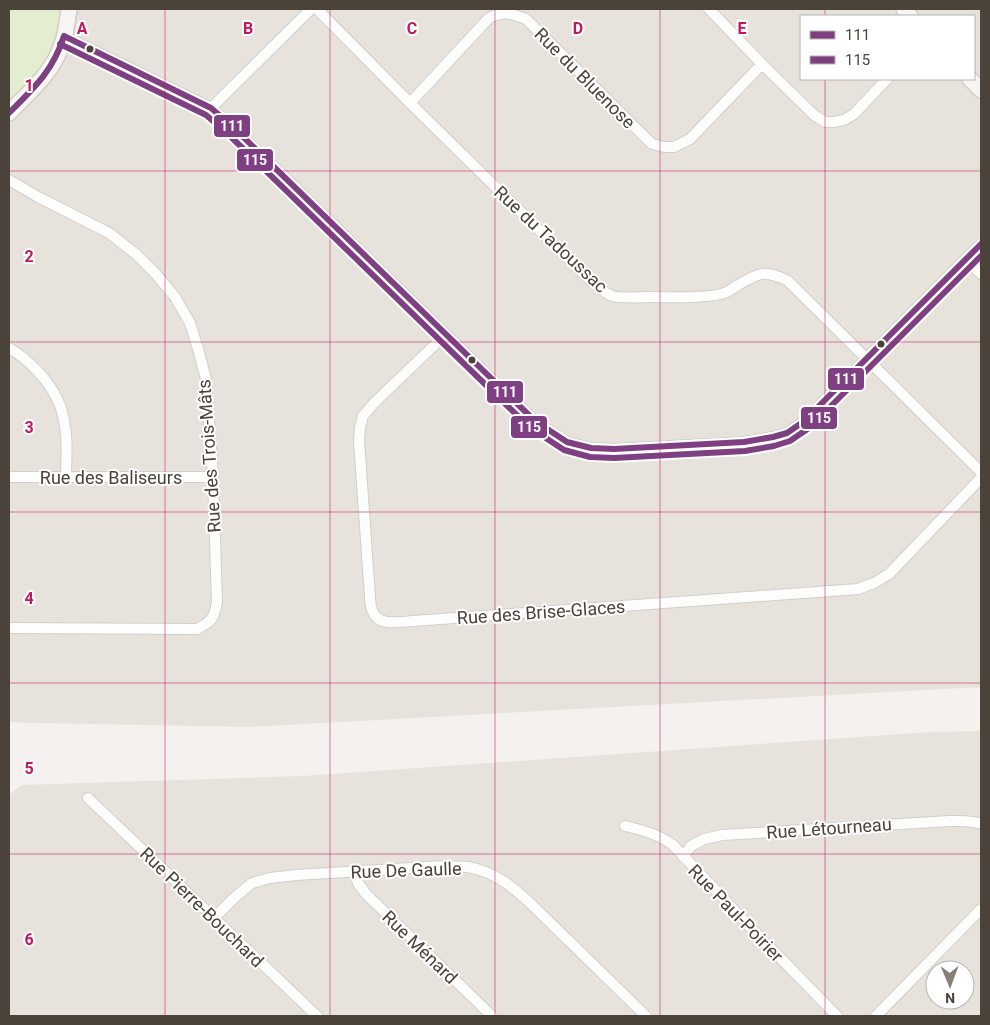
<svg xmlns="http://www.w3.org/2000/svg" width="990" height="1025" font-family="Roboto,sans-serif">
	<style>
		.residential { fill: #e7e3dc; fill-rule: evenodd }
		.green { fill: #e4edcf }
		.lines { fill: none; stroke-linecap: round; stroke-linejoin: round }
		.street-casing { stroke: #d2cfcb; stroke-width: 12 }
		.secondary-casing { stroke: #d2cec5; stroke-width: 18 }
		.street { stroke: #fdfdfc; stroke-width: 10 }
		.secondary { stroke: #f7f5f1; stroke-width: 15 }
		.bus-1-casing { stroke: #fff; stroke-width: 10 }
		.bus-2-casing { stroke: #fff; stroke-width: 10 }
		.bus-1 { stroke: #7e4082; stroke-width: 6 }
		.bus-2 { stroke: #7e4082; stroke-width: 6 }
		.grid { fill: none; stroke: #c2185b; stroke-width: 1; stroke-opacity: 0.55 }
		.bus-dot { fill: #4b4239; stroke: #fff; stroke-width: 2 }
		.labels { text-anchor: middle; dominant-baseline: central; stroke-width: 4; stroke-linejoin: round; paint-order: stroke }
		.street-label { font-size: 18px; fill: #4b4239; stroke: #fff }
		.grid-label { font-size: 16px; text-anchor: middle; font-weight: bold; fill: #c2185b; stroke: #fff; stroke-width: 4; stroke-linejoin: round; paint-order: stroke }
		.line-badge { stroke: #fff; stroke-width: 2 }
		.badge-label { font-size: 14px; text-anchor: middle; font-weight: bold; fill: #fff }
	</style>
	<rect width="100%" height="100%" fill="#f4f1ee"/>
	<path class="residential" d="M9 9H981V687L248 727 37 723 9 722ZM801 16H974V79H801Z
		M981 731V1016H9V795L21 785 303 776 931 732ZM935 970H965V1000H935Z"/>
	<path class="green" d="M9 9H69L64 36 9 113Z"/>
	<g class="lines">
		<defs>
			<path id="street" d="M317 9 410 103 590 280C597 285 604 293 612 296 625 299 639 297 651 297 672 297 700 299 721 294 727 293 732 289 738 285 759 273 764 269 788 281L981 472
				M709 9 762 64 814 115 825 122H834L844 120 854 114 887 79
				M64 36 211 108 233 127 535 421 567 442 591 448 614 449 744 442 773 437 787 433 803 422 981 244
				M410 103 489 18C504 11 511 13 526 19L652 144 664 147H674L690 139 762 64
				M211 108 311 9
				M9 180 40 198 109 233 137 255 155 273 175 297 190 323 198 349 206 379 213 477 217 602C214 619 212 621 197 629L9 628
				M966 259 981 274
				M445 335 374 403 363 416 360 427 359 441 370 597C370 601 371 606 372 610 378 627 398 622 413 621L858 589 874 583 889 574 981 478
				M9 348C27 358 50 381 58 401 62 409 64 418 65 427 68 443 66 461 66 478
				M9 477H213
				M88 798 317 1016
				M625 826C642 830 658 834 673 845L753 930 837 1016
				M683 857 691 846 704 839 722 835 950 821C960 821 972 820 981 824
				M354 872 358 883 366 894 492 1016
				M214 918 234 898 252 883 270 878 296 875 444 866C452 867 461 866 468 867 495 872 510 885 529 902L646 1016
				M876 1016 981 909"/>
			<path id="secondary" d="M904 9 910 16
				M970 79 981 90
				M9 113C26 95 48 77 58 54 65 40 67 24 69 9"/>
		</defs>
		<use href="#street" class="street-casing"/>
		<use href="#secondary" class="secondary-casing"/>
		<use href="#street" class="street"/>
		<use href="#secondary" class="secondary"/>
		<defs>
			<path id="bus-1" d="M64 36 211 108 233 127 535 421 567 442 591 448 614 449 744 442 773 437 787 433 803 422 981 244
				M9 113C34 88 53 71 64 36"/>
			<path id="bus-2" d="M60 44 206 115 227 133 529 427 564 450 590 457 614 458 745 451 774 446 790 441 809 428 981 256"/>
		</defs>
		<use href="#bus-1" class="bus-1-casing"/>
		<use href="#bus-2" class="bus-2-casing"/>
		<use href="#bus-1" class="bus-1"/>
		<use href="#bus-2" class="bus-2"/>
	</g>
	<path class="grid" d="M165 9V1016M330 9V1016M495 9V1016M660 9V1016M825 9V16M825 79V1016M9 171H981M9 342H981M9 512H981M9 683H981M9 854H981"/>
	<g class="bus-dot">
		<circle cx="90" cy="49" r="4.5"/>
		<circle cx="881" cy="344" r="4.5"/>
		<circle cx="472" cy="360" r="4.5"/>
	</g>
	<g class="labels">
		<g class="street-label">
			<text transform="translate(585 78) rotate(45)">Rue du Bluenose</text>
			<text transform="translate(551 239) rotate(43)">Rue du Tadoussac</text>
			<text transform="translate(209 456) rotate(-94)">Rue des Trois-Mâts</text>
			<text x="111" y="477">Rue des Baliseurs</text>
			<text transform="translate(541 612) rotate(-4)">Rue des Brise-Glaces</text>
			<text transform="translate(829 828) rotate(-4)">Rue Létourneau</text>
			<text transform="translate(406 870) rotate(-2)">Rue De Gaulle</text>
			<text transform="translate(202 907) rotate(44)">Rue Pierre-Bouchard</text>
			<text transform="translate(736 913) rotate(46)">Rue Paul-Poirier</text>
			<text transform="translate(420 947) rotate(44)">Rue Ménard</text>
		</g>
	</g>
	<g class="grid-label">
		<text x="82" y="34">A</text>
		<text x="248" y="34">B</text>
		<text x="412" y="34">C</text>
		<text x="578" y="34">D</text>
		<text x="742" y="34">E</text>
		<text x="29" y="91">1</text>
		<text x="29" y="262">2</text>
		<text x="29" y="433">3</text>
		<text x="29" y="604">4</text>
		<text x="29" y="774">5</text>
		<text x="29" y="945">6</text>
	</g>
	<g class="line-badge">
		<rect x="213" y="114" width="38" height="24" rx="5" fill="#7e4082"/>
		<rect x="236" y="148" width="38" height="24" rx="5" fill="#7e4082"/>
		<rect x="827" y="367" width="38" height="24" rx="5" fill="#7e4082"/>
		<rect x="486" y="380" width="38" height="24" rx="5" fill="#7e4082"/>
		<rect x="800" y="406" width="38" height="24" rx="5" fill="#7e4082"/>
		<rect x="510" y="415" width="38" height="24" rx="5" fill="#7e4082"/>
	</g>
	<g class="badge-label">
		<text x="232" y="131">111</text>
		<text x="255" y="165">115</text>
		<text x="846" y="384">111</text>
		<text x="505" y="397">111</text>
		<text x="819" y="423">115</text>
		<text x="529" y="432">115</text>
	</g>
	<rect width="990" height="1025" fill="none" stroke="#4b4239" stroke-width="20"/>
	<rect x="800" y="15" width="175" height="65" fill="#ffffff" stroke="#b7b3b0"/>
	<rect x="810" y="31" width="25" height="8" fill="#7e4082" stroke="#b7b3b0"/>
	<text x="845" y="40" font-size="15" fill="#4b4239">111</text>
	<rect x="810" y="56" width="25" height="8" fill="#7e4082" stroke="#b7b3b0"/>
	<text x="845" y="65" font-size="15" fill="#4b4239">115</text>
	<g transform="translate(950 985) rotate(179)"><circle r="24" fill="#ffffff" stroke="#b7b3b0"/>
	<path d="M0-4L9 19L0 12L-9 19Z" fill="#867f78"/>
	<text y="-8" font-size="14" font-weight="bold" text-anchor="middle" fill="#4b4239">N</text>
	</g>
</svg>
